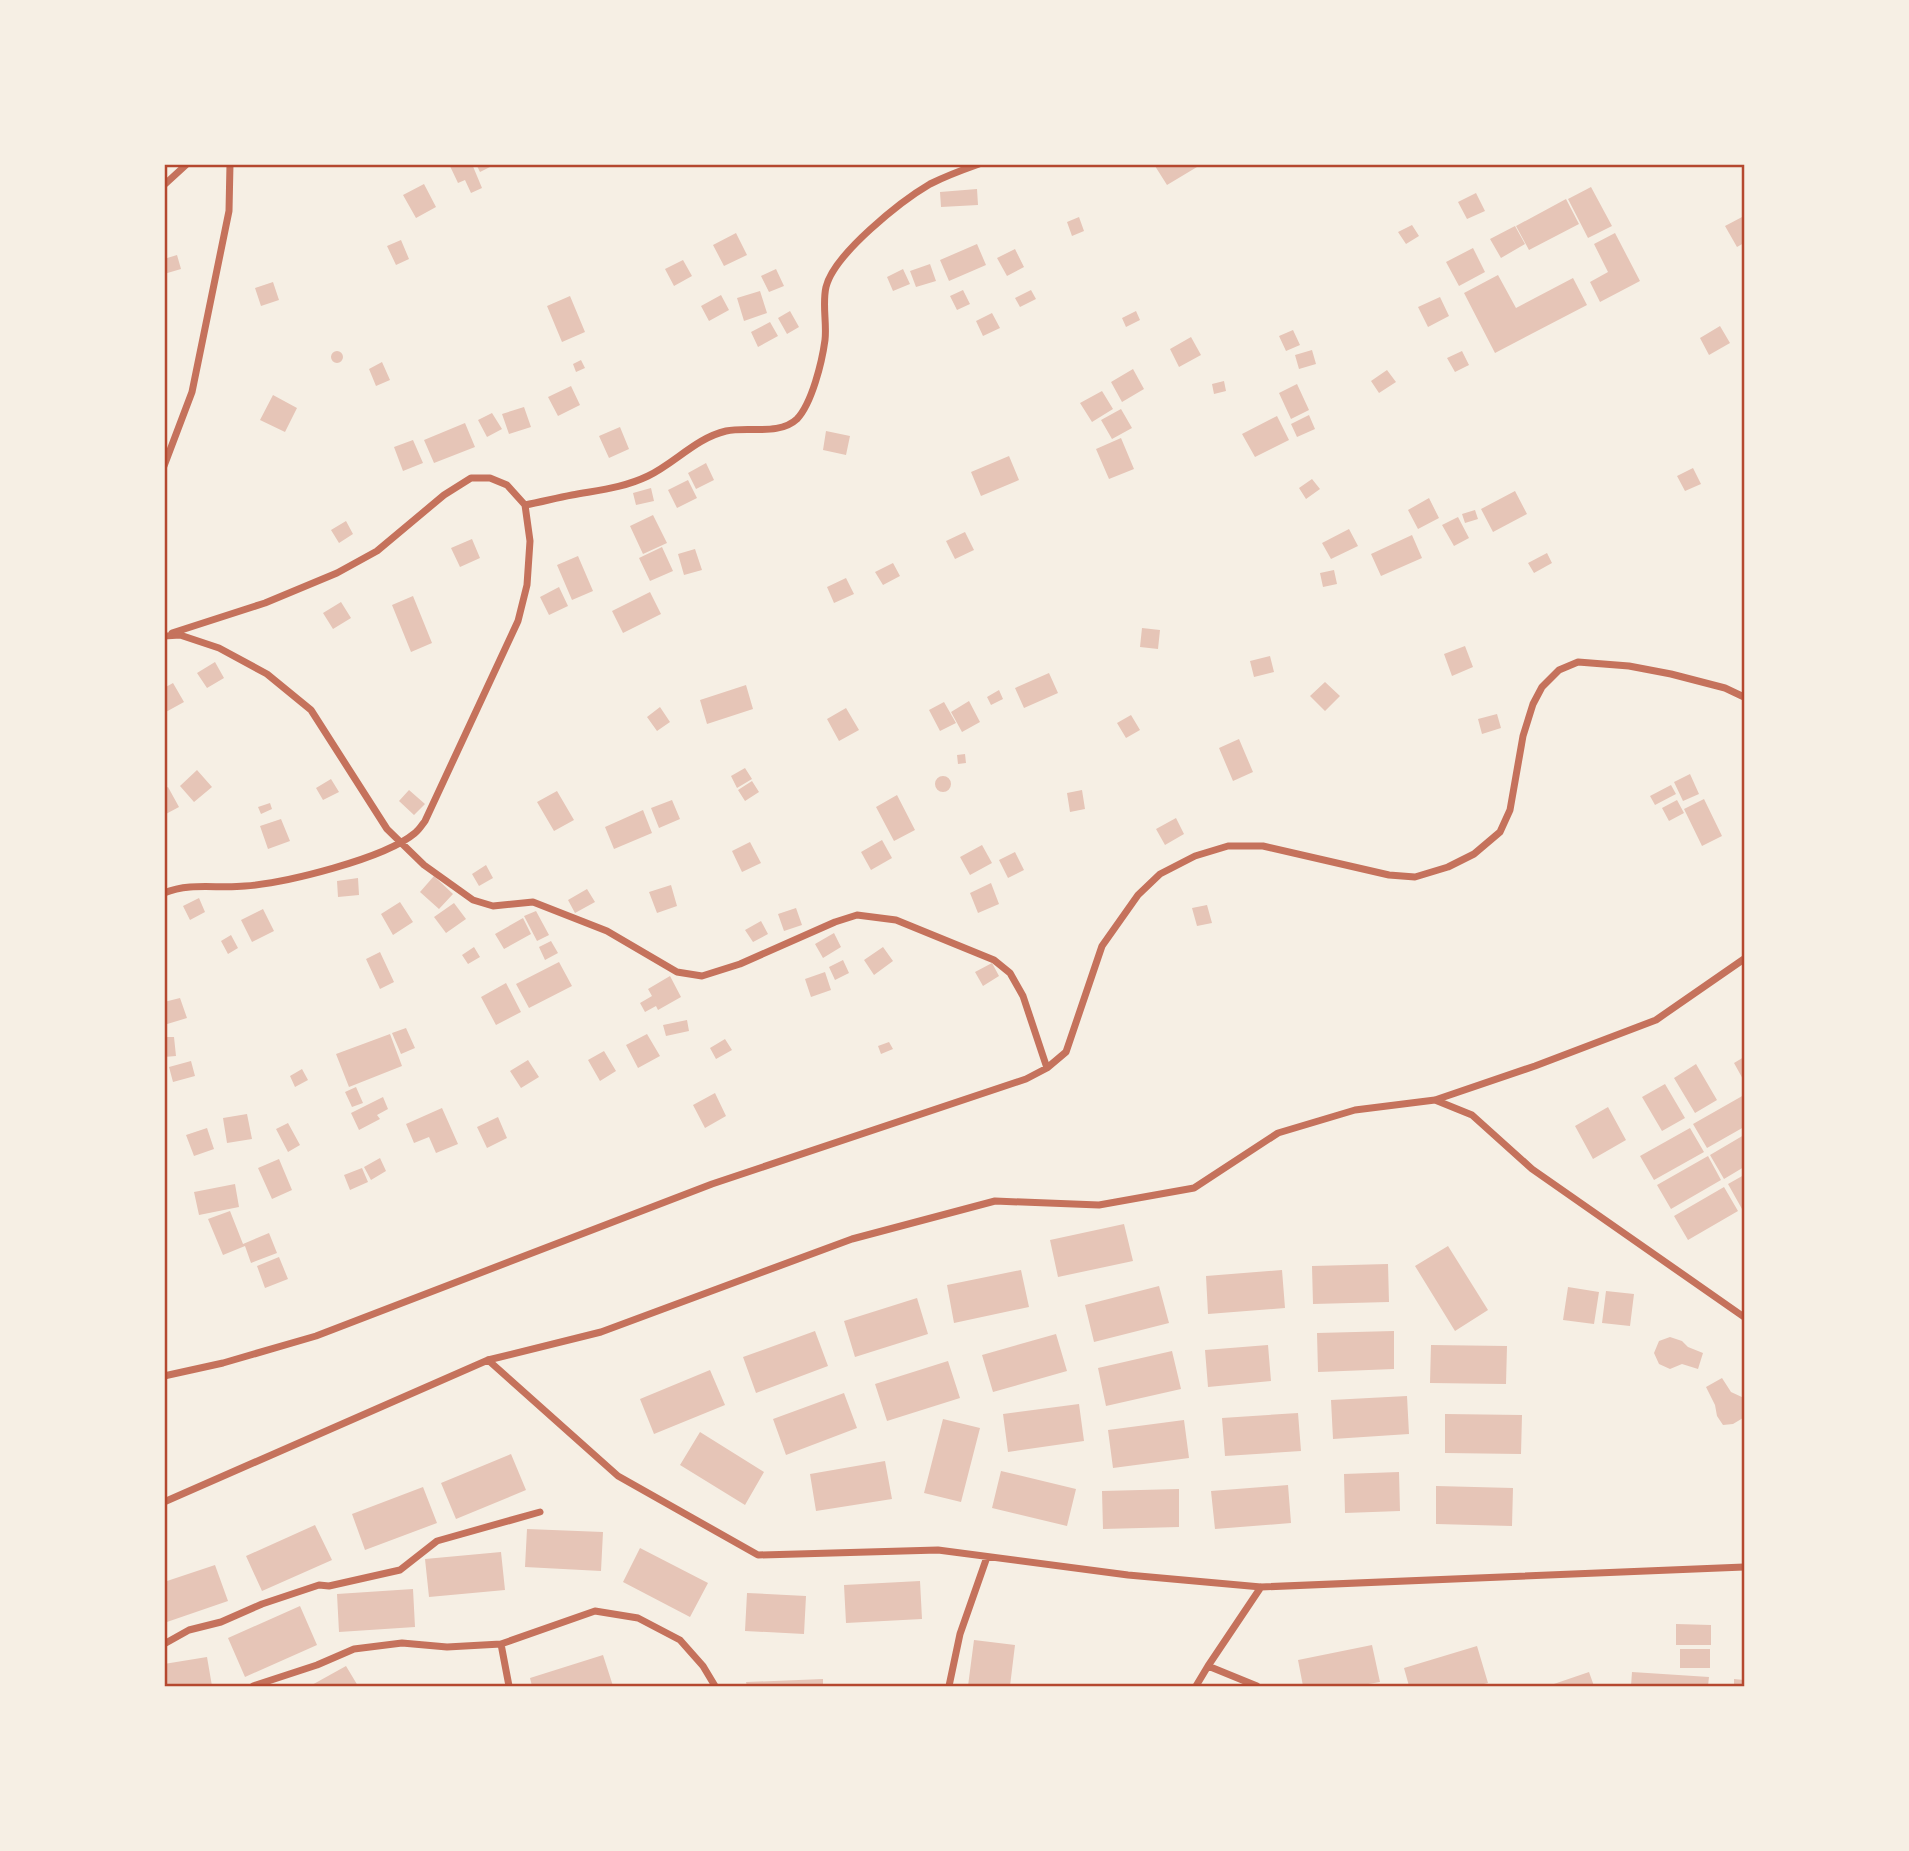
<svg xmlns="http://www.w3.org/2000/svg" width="1909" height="1851" font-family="Ubuntu,sans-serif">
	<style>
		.building { fill: #e6c5b7 }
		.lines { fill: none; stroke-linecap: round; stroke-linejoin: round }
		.minor { stroke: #c5725c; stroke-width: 7 }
		.neatline { fill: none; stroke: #b5482f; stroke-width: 2.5 }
	</style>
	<rect width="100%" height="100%" fill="#f6efe4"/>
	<path class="building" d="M449 164H472L482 188 471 193 465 180 458 183Z
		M476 164H496L480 172Z
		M1158 164H1202L1167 185 1155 166Z
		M424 184 436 207 416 218 403 195Z
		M1591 187 1612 226 1588 238 1568 199Z
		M977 189 978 205 941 207 940 192Z
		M1476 193 1485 211 1467 219 1458 202Z
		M1566 199 1579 224 1529 250 1516 226Z
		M1744 216V243L1737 247 1725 226Z
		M1079 217 1084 231 1072 236 1067 222Z
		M1412 225 1419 236 1406 244 1398 232Z
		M1515 226 1525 244 1501 258 1490 239Z
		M736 233 747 255 724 266 713 245Z
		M1615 233 1640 281 1600 302 1590 282 1608 272 1594 244Z
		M401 240 409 259 396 265 387 246Z
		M977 244 986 265 949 281 940 260Z
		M1473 248 1485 272 1459 286 1446 262Z
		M1015 249 1024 267 1007 276 997 258Z
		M177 255 181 269 164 274V259Z
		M683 260 692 276 674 286 665 269Z
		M930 264 936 281 916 287 910 271Z
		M776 269 784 286 769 292 761 276Z
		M903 269 910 284 893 291 887 277Z
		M1498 275 1516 308 1573 278 1587 305 1495 353 1464 293Z
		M273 282 279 300 261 306 255 288Z
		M963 290 970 304 957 310 950 296Z
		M1031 290 1036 299 1020 307 1015 298Z
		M760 291 767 313 744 321 737 298Z
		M721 295 729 310 709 321 701 306Z
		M570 296 585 332 562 342 547 306Z
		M1440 297 1449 316 1428 327 1418 307Z
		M790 311 799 327 787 334 778 318Z
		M1136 311 1140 320 1126 327 1122 318Z
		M992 313 1000 328 983 336 976 321Z
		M770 322 778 336 758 347 751 332Z
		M1720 326 1730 343 1709 355 1700 338Z
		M1293 330 1300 345 1286 351 1279 336Z
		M1191 337 1201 355 1179 367 1170 349Z
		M1312 350 1316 364 1299 369 1295 355Z
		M331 357a6 6 0 1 1 12 0a6 6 0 1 1-12 0Z
		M1462 351 1469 365 1455 372 1447 358Z
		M581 360 585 368 576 372 573 364Z
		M382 362 390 380 376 386 369 369Z
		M1133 369 1144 389 1122 402 1111 382Z
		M1387 370 1396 382 1379 393 1371 381Z
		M1224 381 1226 391 1214 394 1212 384Z
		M1297 384 1309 410 1291 419 1279 393Z
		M571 386 580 405 558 416 548 397Z
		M1102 391 1113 409 1092 422 1080 403Z
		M273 395 297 408 285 432 260 420Z
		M524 407 531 427 509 434 502 414Z
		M1121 409 1132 428 1112 439 1101 420Z
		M492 413 502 429 487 437 478 420Z
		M1309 415 1315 429 1297 437 1291 424Z
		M1277 416 1289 440 1255 457 1242 434Z
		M465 423 475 447 434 463 424 440Z
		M620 427 629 449 609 458 599 436Z
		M826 431 850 436 846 455 823 450Z
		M1121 438 1134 469 1109 479 1096 449Z
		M413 440 423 463 403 471 394 447Z
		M1009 456 1019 480 981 496 971 472Z
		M706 463 714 480 696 489 688 473Z
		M1693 468 1701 484 1685 491 1677 476Z
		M1312 479 1320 489 1306 499 1299 488Z
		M688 480 697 498 677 508 668 490Z
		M651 488 654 501 636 505 633 493Z
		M1515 491 1527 514 1493 532 1481 509Z
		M1429 498 1439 518 1418 529 1408 510Z
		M1475 510 1478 519 1465 523 1462 514Z
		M653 515 667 543 643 554 630 526Z
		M1458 517 1469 538 1454 546 1442 525Z
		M346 521 353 534 339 543 331 530Z
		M1349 529 1358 546 1331 559 1322 543Z
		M965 532 974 550 955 559 946 541Z
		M1412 535 1422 558 1381 576 1371 554Z
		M472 539 480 558 460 567 451 548Z
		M662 547 673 571 650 581 639 558Z
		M695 549 702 570 684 575 678 554Z
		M1547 553 1552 563 1534 573 1528 563Z
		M578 556 593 591 572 600 557 565Z
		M893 563 900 576 883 585 875 572Z
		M1334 570 1337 584 1323 587 1320 573Z
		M846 578 854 594 834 603 827 587Z
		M559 587 568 606 549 615 540 597Z
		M650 592 661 614 623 633 612 611Z
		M413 596 432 643 411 652 392 605Z
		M341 602 351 618 333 629 323 613Z
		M1142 628 1160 630 1158 649 1140 647Z
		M1465 646 1473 667 1452 676 1444 654Z
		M1270 656 1274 672 1254 677 1250 661Z
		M215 662 224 678 207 688 197 673Z
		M1049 673 1058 693 1024 708 1015 688Z
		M1325 682 1340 696 1325 711 1310 696Z
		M173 683 184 702 164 713V688Z
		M746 685 753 709 707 724 700 700Z
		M999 690 1003 699 991 705 987 697Z
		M969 701 980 722 962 732 951 712Z
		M944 702 956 723 940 731 929 710Z
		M660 707 670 722 657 731 647 717Z
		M846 708 859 730 839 741 827 719Z
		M1497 714 1501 728 1482 734 1478 719Z
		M1131 715 1140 730 1126 738 1117 723Z
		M1239 739 1253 772 1233 781 1219 748Z
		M965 754 966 763 958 764 957 755Z
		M745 768 752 779 737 788 731 776Z
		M197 770 212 787 194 802 180 786Z
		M1690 774 1699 794 1683 801 1674 782Z
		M935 784a8 8 0 1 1 16 0a8 8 0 1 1-16 0Z
		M331 779 339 792 323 800 316 788Z
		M752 781 759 792 745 801 738 790Z
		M1671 785 1676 794 1655 805 1650 796Z
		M168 787 179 807 164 815V789Z
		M409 790 425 804 414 815 399 801Z
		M1082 790 1085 809 1070 812 1067 793Z
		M557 791 574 820 554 831 537 802Z
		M897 795 915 830 894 841 876 807Z
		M1704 799 1722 836 1702 846 1684 809Z
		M672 800 680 819 659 828 651 808Z
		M1677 800 1684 813 1669 821 1662 808Z
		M270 803 272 809 261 814 258 807Z
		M643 810 652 833 614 849 605 827Z
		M1176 818 1184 834 1165 845 1156 829Z
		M281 819 290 841 268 849 260 826Z
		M882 840 892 858 871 870 861 852Z
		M750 842 761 863 742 872 732 851Z
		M982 845 992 863 970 875 960 857Z
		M1015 852 1024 870 1008 878 999 860Z
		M486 865 493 878 479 886 472 874Z
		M434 876 453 894 439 909 420 892Z
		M358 878 359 895 338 897 337 881Z
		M991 883 999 904 978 913 970 893Z
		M671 885 677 906 657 913 649 892Z
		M587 889 595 902 575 913 568 900Z
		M199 898 205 912 190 920 183 906Z
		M400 902 413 922 393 935 381 914Z
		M454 903 466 919 446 933 434 917Z
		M1207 905 1212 923 1197 926 1192 908Z
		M796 908 802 925 784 931 778 914Z
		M263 909 274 931 252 942 241 920Z
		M536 911 549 935 537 941 524 916Z
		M523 918 531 934 504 949 495 934Z
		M761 921 768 934 753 942 745 930Z
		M834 933 841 947 823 958 815 944Z
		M231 935 238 948 228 954 221 941Z
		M551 941 558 953 545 960 539 947Z
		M474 947 480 957 468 964 462 955Z
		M883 947 893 961 874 975 864 960Z
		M380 952 394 982 380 989 366 959Z
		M843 960 849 973 835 980 829 967Z
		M559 962 572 986 529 1008 516 984Z
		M992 963 999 976 983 986 975 972Z
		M825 972 831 990 811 997 805 979Z
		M670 976 681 997 658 1010 656 1006 645 1012 640 1003 652 996 648 989Z
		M506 983 521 1012 496 1025 481 997Z
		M180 998 187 1018 164 1025V1002Z
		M687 1020 689 1031 666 1036 663 1025Z
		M406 1028 415 1048 401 1054 392 1033Z
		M390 1034 402 1066 349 1087 336 1054Z
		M647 1034 660 1056 638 1068 626 1045Z
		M164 1037H174L176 1056 164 1057Z
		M725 1039 732 1050 716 1059 710 1048Z
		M889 1042 893 1049 881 1054 878 1046Z
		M604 1051 616 1071 600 1081 588 1060Z
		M1744 1057V1081L1734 1063Z
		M528 1060 539 1077 521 1088 510 1071Z
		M191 1061 195 1076 173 1082 169 1067Z
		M1696 1064 1717 1100 1695 1113 1674 1078Z
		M302 1069 308 1080 295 1087 290 1076Z
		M1665 1084 1685 1118 1662 1131 1642 1097Z
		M356 1087 363 1103 352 1107 345 1092Z
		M715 1093 726 1116 705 1128 693 1105Z
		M1744 1095V1127L1707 1148 1693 1124Z
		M383 1097 388 1109 377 1115 380 1119 359 1130 351 1113Z
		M1608 1107 1626 1140 1593 1159 1575 1126Z
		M442 1108 458 1144 436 1153 429 1137 414 1143 406 1124Z
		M247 1114 252 1139 227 1143 223 1118Z
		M498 1117 507 1138 487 1148 477 1127Z
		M288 1123 300 1145 288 1152 276 1129Z
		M207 1128 214 1149 194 1156 186 1135Z
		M1690 1128 1704 1152 1654 1180 1640 1156Z
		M1744 1135V1167L1724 1179 1710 1155Z
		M1708 1156 1721 1180 1671 1209 1657 1185Z
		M380 1158 386 1171 371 1180 364 1167Z
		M279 1159 292 1190 272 1199 258 1168Z
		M362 1168 368 1182 350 1190 344 1175Z
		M1744 1175V1207L1742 1209 1728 1184Z
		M235 1184 239 1207 199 1215 194 1192Z
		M1724 1187 1738 1211 1688 1240 1674 1216Z
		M230 1211 243 1244 269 1233 277 1253 251 1263 245 1246 223 1255 208 1219Z
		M1124 1224 1133 1261 1058 1277 1050 1240Z
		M1448 1246 1488 1310 1455 1331 1415 1266Z
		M279 1257 288 1279 265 1288 257 1266Z
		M1388 1264 1389 1302 1313 1304 1312 1266Z
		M1021 1270 1029 1307 954 1323 947 1285Z
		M1282 1270 1285 1308 1208 1314 1206 1276Z
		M1159 1286 1169 1323 1094 1342 1085 1305Z
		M1568 1287 1599 1292 1594 1324 1563 1320Z
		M1606 1291 1634 1294 1630 1326 1602 1323Z
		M917 1298 928 1334 855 1357 844 1321Z
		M815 1331 828 1366 756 1393 743 1357Z
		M1394 1331V1369L1318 1372 1317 1333Z
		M1056 1334 1067 1371 993 1392 982 1355Z
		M1670 1337 1682 1341 1688 1347 1703 1353 1698 1369 1682 1364 1670 1369 1659 1364 1654 1353 1659 1341Z
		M1268 1345 1271 1381 1208 1387 1205 1350Z
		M1431 1345 1507 1346 1506 1384 1430 1383Z
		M1172 1351 1181 1389 1106 1406 1098 1368Z
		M948 1361 960 1398 887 1421 875 1384Z
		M710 1370 725 1405 654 1434 640 1399Z
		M1722 1378 1731 1392 1744 1398 1743 1418 1733 1424 1723 1425 1717 1416 1715 1405 1706 1387Z
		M844 1393 857 1428 786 1455 773 1419Z
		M1407 1396 1409 1434 1333 1439 1331 1400Z
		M1079 1404 1084 1441 1008 1452 1003 1414Z
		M1298 1413 1301 1451 1225 1456 1222 1418Z
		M1445 1414 1522 1415 1521 1454 1445 1453Z
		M943 1419 980 1428 961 1502 924 1493Z
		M1184 1420 1189 1458 1113 1468 1108 1430Z
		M700 1432 764 1472 745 1505 680 1465Z
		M511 1454 526 1490 456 1519 441 1483Z
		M885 1461 892 1499 816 1511 810 1474Z
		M1001 1471 1076 1489 1067 1526 992 1508Z
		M1399 1472 1400 1511 1345 1513 1344 1474Z
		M1288 1485 1291 1523 1215 1529 1211 1491Z
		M1436 1486 1513 1488 1512 1526 1436 1524Z
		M423 1487 437 1523 365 1550 352 1514Z
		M1179 1489V1527L1103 1529 1102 1491Z
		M315 1525 332 1560 262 1591 246 1556Z
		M527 1529 603 1532 601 1571 525 1567Z
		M640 1548 708 1583 690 1617 623 1582Z
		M501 1552 505 1590 429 1597 425 1559Z
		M215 1565 228 1601 164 1623V1582Z
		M920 1581 922 1619 846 1623 844 1585Z
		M413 1589 415 1627 339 1632 337 1594Z
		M747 1593 806 1596 804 1634 745 1631Z
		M300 1606 317 1645 245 1677 228 1638Z
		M1676 1624 1711 1625V1645H1676Z
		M974 1640 1015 1645 1010 1686H968Z
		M1372 1645 1380 1682 1357 1686H1303L1298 1660Z
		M1477 1646 1488 1683 1476 1686H1409L1404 1668Z
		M1680 1649H1710V1668H1680Z
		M603 1655 613 1686H532L530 1678Z
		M207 1657 212 1686H164V1664Z
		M346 1666 358 1686H310Z
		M1589 1672 1594 1686H1548Z
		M1632 1672 1709 1677 1708 1686H1631Z
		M823 1679V1686H747L746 1682Z
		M1734 1679 1744 1680V1686H1734Z"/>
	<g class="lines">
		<path class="minor" d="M164 185 187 164
			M164 466 192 392 229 211 230 164
			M525 505C541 502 556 498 572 495 599 490 623 488 648 476 675 463 696 438 726 431 748 426 779 436 797 419 812 403 822 362 825 340 827 323 822 304 826 287 834 254 901 201 930 184 946 176 962 170 979 164
			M164 636 180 635 219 648 267 674 311 710 387 829 424 865 473 900 493 906 533 902 607 931 677 972 702 976 740 964 835 922 857 915 896 920 994 960 1010 973 1023 996 1047 1068
			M164 893C191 882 218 889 245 886 285 883 384 859 415 833 419 830 422 825 425 821L518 621 527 585 530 541 525 505 507 485 490 478H471L444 495 377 551 337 573 265 603 172 633
			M1435 1100 1472 1115 1532 1169 1744 1317
			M488 1360 618 1476 758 1555 938 1550 1128 1575 1261 1587 1744 1567
			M164 1376 223 1363 316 1336 712 1184 1026 1079 1047 1068 1066 1052 1102 946 1138 895 1160 874 1195 856 1228 846H1263L1389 875 1415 877 1448 867 1474 854 1500 832 1510 810 1523 736 1533 704 1542 687 1559 670 1578 662 1629 666 1671 674 1725 688 1744 697
			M164 1502 488 1360 601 1332 852 1239 995 1201 1099 1205 1194 1188 1278 1133 1355 1110 1435 1100 1535 1066 1656 1020 1744 959
			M164 1644 189 1630 221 1622 262 1604 319 1585 329 1586 400 1570 437 1541 540 1512
			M501 1644 509 1686
			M1208 1666 1257 1686
			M253 1686 317 1665 354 1649 402 1643 447 1647 501 1644 595 1611 638 1618 680 1640 703 1666 715 1686
			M949 1686 960 1634 987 1557
			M1196 1686 1208 1666 1261 1587"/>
	</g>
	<rect width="1909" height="1851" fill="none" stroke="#f6efe4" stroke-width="332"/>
	<rect x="166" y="166" width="1577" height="1519" class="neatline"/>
</svg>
